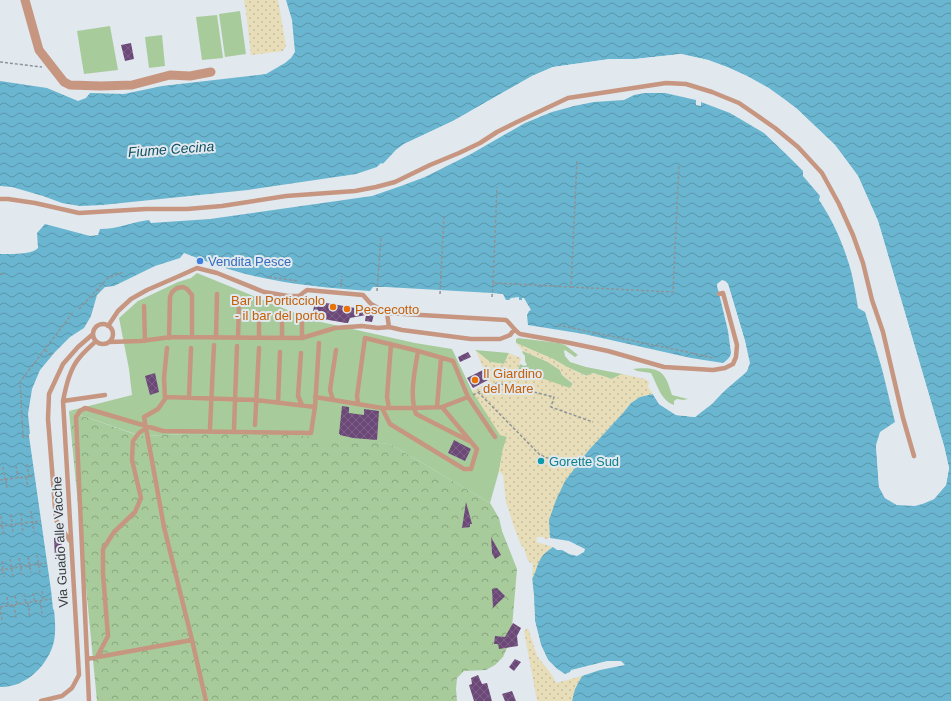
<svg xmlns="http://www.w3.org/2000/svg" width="951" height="701" font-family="Helvetica,sans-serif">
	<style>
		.green { fill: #a8cb9b }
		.forest { fill: url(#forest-crowns) }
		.sand { fill: url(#sand-dots) }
		.water { fill: url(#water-waves) }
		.pier { fill: #e1e8ee }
		.building { fill: url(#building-cross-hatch) }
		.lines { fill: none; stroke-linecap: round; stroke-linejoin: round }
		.path { stroke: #8e9397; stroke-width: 1.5; stroke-dasharray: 3 2; stroke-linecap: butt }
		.lane { stroke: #c69681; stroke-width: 4.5 }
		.street { stroke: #c69681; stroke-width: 9 }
		.shop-dot { fill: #3f7fe0; stroke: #e1e8ee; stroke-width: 1.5 }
		.food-dot { fill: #e8710a; stroke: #e1e8ee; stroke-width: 1.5 }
		.culture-dot { fill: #0f9aa8; stroke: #e1e8ee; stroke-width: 1.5 }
		.labels { text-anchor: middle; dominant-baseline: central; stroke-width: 4; stroke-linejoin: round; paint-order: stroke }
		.shop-label { font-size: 13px; fill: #366cbe; stroke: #e1e8ee; text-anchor: start }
		.food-label { font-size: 13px; fill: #c56008; stroke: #e1e8ee; text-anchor: start }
		.culture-label { font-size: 13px; fill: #0d838f; stroke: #e1e8ee; text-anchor: start }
		.street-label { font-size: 13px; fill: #3a3d3f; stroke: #e1e8ee }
		.water-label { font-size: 14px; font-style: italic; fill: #0f5063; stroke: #e1e8ee }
	</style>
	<defs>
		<pattern id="forest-crowns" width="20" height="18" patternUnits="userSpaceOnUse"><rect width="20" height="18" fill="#a8cb9b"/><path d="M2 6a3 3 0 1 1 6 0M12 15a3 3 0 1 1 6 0" fill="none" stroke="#8aa680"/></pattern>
		<pattern id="sand-dots" width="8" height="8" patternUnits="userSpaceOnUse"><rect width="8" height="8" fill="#e7ddb8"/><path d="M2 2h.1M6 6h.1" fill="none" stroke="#c7bf9f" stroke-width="1.8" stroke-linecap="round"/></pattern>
		<pattern id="water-waves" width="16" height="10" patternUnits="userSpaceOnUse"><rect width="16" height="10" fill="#6ab6d0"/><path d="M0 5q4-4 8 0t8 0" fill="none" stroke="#5895aa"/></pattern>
		<pattern id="building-cross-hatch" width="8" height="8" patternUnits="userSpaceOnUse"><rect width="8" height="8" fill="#6b4877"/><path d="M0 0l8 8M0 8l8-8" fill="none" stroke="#7d6187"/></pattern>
	</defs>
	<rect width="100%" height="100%" fill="#e1e8ee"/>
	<path class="green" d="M240 11 246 54 225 57 219 14Z
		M217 15 223 58 202 60 196 17Z
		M110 26 118 70 84 74 77 31Z
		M162 35 165 66 149 68 145 37Z
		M197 273 312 320 415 343 452 349 472 391 507 437 503 449 499 471 490 503 390 444 190 434 141 436 69 411 132 395 129 369 119 318 138 301 178 282 191 278Z
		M518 338 559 343 565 345 578 355 575 357 565 350 564 351 565 356 570 362 586 367 622 374 612 379 593 373 587 376 567 367 553 359 516 343V339Z
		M475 350 509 353 504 364 490 362Z
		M523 351 548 362 560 370 562 375 573 384 570 389 518 370 520 364 524 366 527 365 525 361V356L522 352Z
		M633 369C642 368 658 367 664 376 668 381 670 389 672 395L688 399 683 400 677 399 674 401V405C661 401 657 384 651 373L637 371Z"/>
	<path class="forest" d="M69 411 140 436 190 434 291 435 390 444 490 503 499 518 502 531 517 569 511 639 503 657 495 665 486 670 464 671 457 678 456 689 457 701H97Z"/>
	<path class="sand" d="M244 0H278L286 46 283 51 251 55 246 12Z
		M516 343 553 359 567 367 586 376 593 373 612 379 622 374 645 379 649 382 648 387 653 394 640 397 631 403 623 413 588 451 549 520 550 538 545 539 544 537H537L536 542 553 547 546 552 532 579 533 564 528 561 524 548 521 545 514 527 506 502 503 475 499 471 503 449 507 437 500 435 472 391 489 382 476 351 490 362 504 364 509 353 521 358 518 370 570 388 573 383 562 375 560 370 548 362 523 351Z
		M528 628 537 656 552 675 556 683 582 676 575 689 572 701H537L524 631Z"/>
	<path class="water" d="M286 0H951V701H572L575 689 582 676 600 670 625 665 621 661H607L571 670 570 672 565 674 556 668 548 660 541 645 535 621 534 595 532 579C536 573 537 564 541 558 544 553 549 550 553 547L557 550H562L569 554 577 556 584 552 585 549 569 541 550 538 549 520 556 500 565 481 588 451 623 413 631 403 640 397 653 394 659 404 676 415 695 417 747 371 749 363 745 341 728 284 725 281 717 285 728 331 731 353C730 358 727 360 723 363L691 358 584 334 528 325 527 315 529 311 531 310 524 298H522V300H519V297L511 298 509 300H506L503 294 492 293 386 287H373L370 291C328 288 284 284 242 273 223 268 203 260 184 253L180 258 155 266 114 286 105 287 97 295 91 316 84 328 70 337 55 352 40 370 32 389 28 414 30 434H29V436L51 590 53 609 54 610C55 620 56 630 54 641 49 665 25 688 0 687V254C10 254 32 255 38 248L37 233 45 224 90 236 98 235 100 229C118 229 132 222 149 220L151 223 210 219 372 196 401 186 425 177 471 154 525 123 552 112 574 106 594 102 624 100 634 95 645 93H665L696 100V105L701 106V102L730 113 764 133 786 154 803 171V176L820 196 819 200C834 222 844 246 851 271 854 283 856 296 858 308L865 312 882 369 895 422 880 432 876 445 879 487 885 498 897 505 922 504 934 499 946 485 949 468 944 446 878 221 858 176 835 145 796 108 769 88 747 76 727 67 708 60 681 54 635 59H610L553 67 532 76 453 121 404 144 396 150 382 165 381 163 377 167 356 174 248 190 102 205 80 206 62 203 43 196 12 187 0 186V81L47 88 78 101 86 98 90 93 124 94 162 86 266 74 285 63 291 58 295 52 292 20Z"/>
	<path class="pier" d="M681 54 708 60 727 67 747 76 780 96 796 108 835 145 858 176 878 221 944 446 949 468 946 485 934 499 922 504 915 506 897 505 885 498 879 487 876 445 879 443 878 446 881 486 886 496 897 503 914 504 922 502 933 497 944 484 947 468 942 446 876 222 857 177 834 147 795 109 768 90 746 78 727 69 707 62 681 56 635 61H610L554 69 533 78 454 123 405 146 397 151 384 166H381L378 168 377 167 382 163 383 164 396 150 404 144 453 121 532 76 553 67 610 59H635Z
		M722 280 725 281 728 284 745 341 750 363 747 371 743 375 727 388 712 404 695 417 676 415 659 404 652 393H655L661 403 676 413 695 415 711 402 726 387 745 370 747 363 743 342 726 285 723 283 719 285 720 290H718L717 284Z
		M532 575 535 621 541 645 548 660 556 668 555 670 547 661 539 646 533 622 532 595 530 579Z"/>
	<path class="building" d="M131 43 134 59 125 61 121 45Z
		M315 301 355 308V311L374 314 372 322 365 321 366 315 350 318 348 323H346L312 317Z
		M468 352 471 357 460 362 458 357Z
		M483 370 488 380 473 388 467 378Z
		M155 373 159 392 150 395 145 376Z
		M342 406 349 407V413L364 415V409L379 411 377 440 353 438 340 435V434H339Z
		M454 440 471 449 465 461 448 453Z
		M466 502 472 524H470V527L462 528Z
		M61 537 63 558 55 559 54 538Z
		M491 537 501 555 495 559 492 553Z
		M497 588 505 596 493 608 492 589Z
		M513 623 521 628 517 636 518 646 499 649 498 644H494L495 636 505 637Z
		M515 659 521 662 514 671 509 667Z
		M478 675 482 684 487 683 492 701H474L469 685 472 684 471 678Z
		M512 691 516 701H505L502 694Z"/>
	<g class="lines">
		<path class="path" d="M0 62 42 67
			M0 274H4
			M269 277 298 281
			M493 283 497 187
			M341 287 342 276
			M571 287 673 292 679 164
			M97 289 101 292
			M377 291 381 236
			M440 294 444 217
			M492 297 493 283 571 287 577 160
			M79 309 108 278 123 272
			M558 325 692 353 713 358
			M45 350 52 356
			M478 392 540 455 561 463
			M473 395 497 383 554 397 551 407 593 422
			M29 436 23 437 20 382 74 311
			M27 464 29 476
			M16 466 18 478
			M3 467 5 480
			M26 477 28 487
			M0 480 34 476
			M6 480 7 489
			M31 511 34 532
			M21 513 23 533
			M11 514 13 534
			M1 516 4 536
			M0 526 41 521
			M37 555 40 573
			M28 557 31 573
			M19 558 22 575
			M10 559 13 576
			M2 561 4 577
			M0 570 46 563
			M42 591 43 601
			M33 593 35 602
			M24 594 26 603
			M15 596 17 604
			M7 597 8 605
			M40 601 42 614
			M28 603 30 617
			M14 605 16 618
			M0 607 51 599
			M0 607 2 620"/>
		<path class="lane" d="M0 199H8L35 203 79 213 146 209H187L222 206 286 196 355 191 376 187 395 182 430 165 459 153 480 143 497 132 517 122 568 98 666 83 686 84 712 92 739 103 775 128 798 147 822 173 839 204 853 235 863 263 872 300 883 332 903 418 914 456
			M144 306 145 341
			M387 313 389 327 402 330 471 339H500L510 335 514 330
			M93 334a10 10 0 1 1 20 0a10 10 0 1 1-20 0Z
			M108 326 118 311 131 299 147 290 177 277 197 268 217 273 264 292 288 296H299L307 290 363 295 371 304 387 313 506 320C511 324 514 330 520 334L565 342 608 351 664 367 713 370 725 368 733 364 736 357 737 345 723 293 719 294
			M169 338 170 297 172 292 177 288 183 287 187 289 192 295V337
			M216 338 217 294
			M238 338 239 305
			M259 338V313
			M282 338V317
			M302 338V322
			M109 342 141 341 171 337 302 338 335 328 362 326 378 328 389 327
			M418 351C415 370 409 395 416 414L469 441
			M301 353 298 396 302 405
			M165 397 256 400 315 407
			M315 397 382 408H414L442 407 468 397
			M189 398 191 348
			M333 400 330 390 336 350
			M63 401C66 386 70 368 80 357 85 351 91 346 96 341
			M278 403 280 352
			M358 404 357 396 365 338 418 351 453 361 468 397 495 437
			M437 407 441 358
			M382 408 390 424 464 469H471L477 449 442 407
			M389 408 387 397 391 344
			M255 425 259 348
			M210 428 214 345
			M234 429 237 346
			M70 541 56 520 48 419 49 394 63 364 78 347 93 334
			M192 640 206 701
			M97 657 108 636 103 574V549L114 532 135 512 141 498 132 460 133 441 139 433 146 428
			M87 659 192 640 164 527 144 417 158 409 165 399 164 378 167 348
			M41 701 62 696 72 688 79 675 63 401 105 395
			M89 701 76 417 80 411 85 408 163 431 311 433 315 407 319 343"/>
		<path class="street" d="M25 0 39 50 64 82 70 85 101 86 132 85 170 75 190 76 211 72"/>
	</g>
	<circle class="shop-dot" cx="200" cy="261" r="4"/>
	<g class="food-dot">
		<circle cx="333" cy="307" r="4"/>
		<circle cx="347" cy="309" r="4"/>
		<circle cx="475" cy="380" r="4"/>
	</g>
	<circle class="culture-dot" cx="541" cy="461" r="4"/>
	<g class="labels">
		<g class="shop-label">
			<text x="208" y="261">Vendita Pesce</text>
		</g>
		<g class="food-label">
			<text x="325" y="300" text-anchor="end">Bar Il Porticciolo<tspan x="325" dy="15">- il bar del porto</tspan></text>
			<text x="355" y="309">Pescecotto</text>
			<text x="483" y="373">Il Giardino<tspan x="483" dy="15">del Mare</tspan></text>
		</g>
		<g class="culture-label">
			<text x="549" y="461">Gorette Sud</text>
		</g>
		<g class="street-label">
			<text transform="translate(60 542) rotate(-93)">Via Guado alle Vacche</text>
		</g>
		<g class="water-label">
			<text transform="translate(171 149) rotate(-4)">Fiume Cecina</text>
		</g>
	</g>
</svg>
